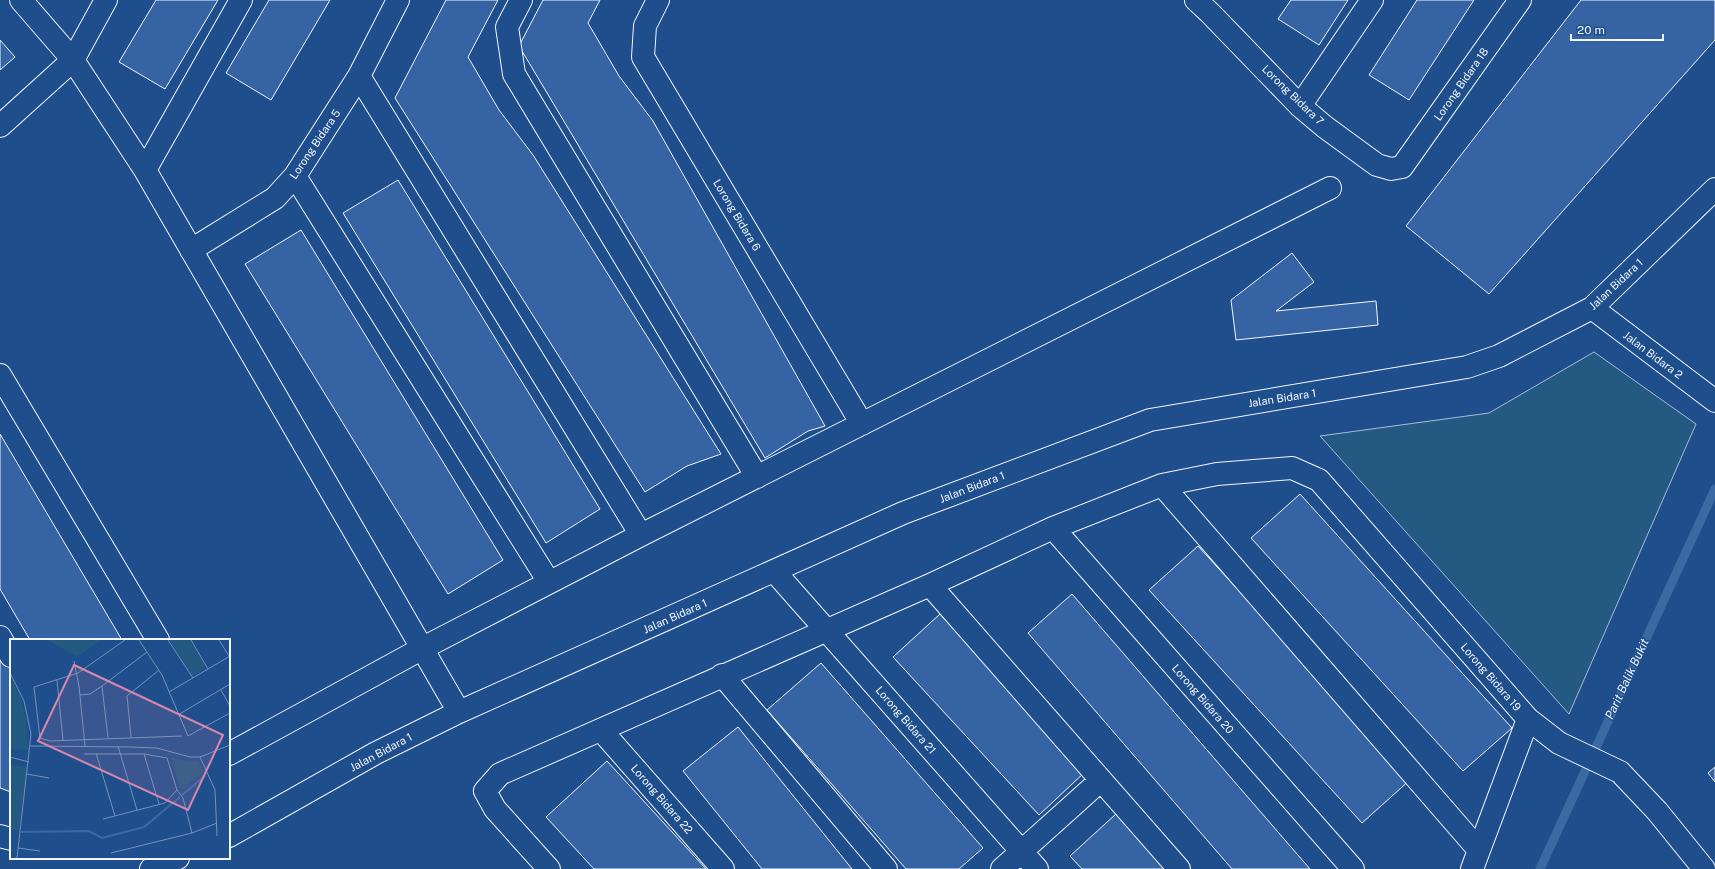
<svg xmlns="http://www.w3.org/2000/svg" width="1715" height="869" font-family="'Public Sans',sans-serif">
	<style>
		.green { fill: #245a82; stroke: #a8bbd7 }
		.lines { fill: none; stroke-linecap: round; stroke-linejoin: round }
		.stream { stroke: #3b69a3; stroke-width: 9 }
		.building { fill: #3563a3; stroke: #f2f6ff }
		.minor-casing { stroke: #f2f6ff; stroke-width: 24 }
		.minor { stroke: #1f4e8c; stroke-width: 22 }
		.labels { text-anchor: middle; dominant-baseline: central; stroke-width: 3; stroke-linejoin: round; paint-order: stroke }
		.street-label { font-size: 11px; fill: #f2f6ff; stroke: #1f4e8c }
		.water-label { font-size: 12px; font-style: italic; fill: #f2f6ff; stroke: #1f4e8c }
		.inset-river { fill: none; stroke: #3b69a3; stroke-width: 2 }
		.inset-road { fill: none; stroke: #7391ba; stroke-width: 1 }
		.view { fill: #da87ad; fill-opacity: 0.15; stroke: #da87ad; stroke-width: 2 }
		.inset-edge { fill: none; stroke: #f2f6ff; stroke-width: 2 }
	</style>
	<rect width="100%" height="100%" fill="#1f4e8c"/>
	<path class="green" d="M1594 352 1696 424 1569 714 1320 436 1489 413Z"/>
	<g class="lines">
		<path class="stream" d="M1540 869 1715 489"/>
	</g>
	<path class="building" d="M156 0H218L165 89 119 62Z
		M269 0H330L271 100 226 73Z
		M446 0H498L468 57 499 110 533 155 721 454 687 466 645 492 395 98Z
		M543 0H600L588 23 619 76 653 121 825 426 808 431 765 458 519 46Z
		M1291 0H1348L1319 45 1278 19Z
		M1417 0H1474L1409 100 1369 75Z
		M1581 0H1715V40L1489 294 1406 226Z
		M0 40 15 57 0 70Z
		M398 180 600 509 546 543 343 213Z
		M301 230 503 560 448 594 245 264Z
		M1292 253 1314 282 1276 311 1376 301 1378 325 1236 340 1231 300Z
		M0 434 122 640H30L0 589Z
		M1300 494 1512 728 1463 771 1251 538Z
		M1198 546 1411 779 1362 823 1149 590Z
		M1072 594 1310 869H1232L1028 633Z
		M940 614 1086 771 1039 815 893 657Z
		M0 643 11 661V792L0 788Z
		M821 663 983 848 959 869H906L767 710Z
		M738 727 852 869H762L683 771Z
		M607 761 706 869H594L546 817Z
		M1715 767V782L1708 773Z
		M1117 813 1169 869H1082L1070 856Z"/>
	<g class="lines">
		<defs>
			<path id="minor" d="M21 0 73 60 145 170 459 712
				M521 0 507 27 514 74 757 477
				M658 0 645 26 643 57 862 424
				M1196 0 1210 13 1300 106 1325 127 1377 165 1391 169 1402 167 1520 0
				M359 76 641 535
				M1300 106 1372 0
				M0 126 73 60 106 0
				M145 170 241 0
				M295 176 549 582
				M191 250 275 198 295 176 359 76 398 0
				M1592 308 1715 401
				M0 375 158 640
				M1162 485 1478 849
				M1053 528 1353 869
				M775 572 1037 869
				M930 585 1179 869
				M0 637 11 656
				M722 675 886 869
				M601 730 723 869
				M229 754 423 648 641 535 1330 188
				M0 836 11 839
				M229 836 376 753 459 712 903 513 1150 420 1467 367 1499 356 1592 308 1715 189
				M151 869 178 858
				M549 869 495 809 485 791 500 774 930 585 1053 528 1162 485 1217 474 1292 468 1319 480 1528 719 1559 743 1620 772 1657 811 1704 869
				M1002 869 1101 780
				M1472 869 1528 719"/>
		</defs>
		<use href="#minor" class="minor-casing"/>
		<use href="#minor" class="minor"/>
	</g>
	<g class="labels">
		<g class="street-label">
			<text transform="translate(1461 84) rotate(-55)">Lorong Bidara 18</text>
			<text transform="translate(1293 95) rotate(44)">Lorong Bidara 7</text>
			<text transform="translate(315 144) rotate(-56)">Lorong Bidara 5</text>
			<text transform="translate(737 215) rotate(59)">Lorong Bidara 6</text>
			<text transform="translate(1616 284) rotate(-43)">Jalan Bidara 1</text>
			<text transform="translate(1653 355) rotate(37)">Jalan Bidara 2</text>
			<text transform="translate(1282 398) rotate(-9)">Jalan Bidara 1</text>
			<text transform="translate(972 487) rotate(-21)">Jalan Bidara 1</text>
			<text transform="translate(675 616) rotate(-24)">Jalan Bidara 1</text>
			<text transform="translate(1491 677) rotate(49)">Lorong Bidara 19</text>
			<text transform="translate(1203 699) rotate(49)">Lorong Bidara 20</text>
			<text transform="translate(906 720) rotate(49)">Lorong Bidara 21</text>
			<text transform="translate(381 752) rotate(-28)">Jalan Bidara 1</text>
			<text transform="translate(662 799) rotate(49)">Lorong Bidara 22</text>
		</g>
		<g class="water-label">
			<text transform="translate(1627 679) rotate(-65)">Parit Balik Bukit</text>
		</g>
	</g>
	<g transform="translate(10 639)">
		<rect width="220" height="220" fill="#1f4e8c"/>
		<path d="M38 1H91L67 18ZM160 1H180L196 28 182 37ZM0 40 10 56 16 80 18 111 0 110ZM161 118 177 123 188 122 194 132 171 152ZM0 126 17 128 9 191H0Z" fill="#245a82"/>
		<path class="inset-river" d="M172 156 195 137M11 193 79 192 92 199 134 188 170 158"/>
		<path class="inset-road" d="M115 1 68 34 24 48 30 99 40 102 172 97M129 1 152 36 178 97 220 74M158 1 183 39M181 1 198 30M209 1 219 17M64 22 69 47 75 107M0 34 14 62 21 95 7 219M47 41 53 101M92 47 98 99M211 51 220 67M159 53 220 17M70 56 80 55 92 47 137 13M168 76 220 45M121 98 117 57 149 31M20 107 121 108 147 109 180 118H190L220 106M108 107 127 171M86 114 105 177M74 115H134L157 119 167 151 173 159 182 194M134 115 149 165M0 118 19 123M190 118 205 151 207 197M17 135 39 139M93 180 155 164 167 151M8 209 30 212M101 214 182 194 207 184"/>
		<path class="view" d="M64 26 213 96 178 171 28 102Z"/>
		<rect width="220" height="220" class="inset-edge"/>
	</g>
	<path d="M1571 34v6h92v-6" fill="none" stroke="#f2f6ff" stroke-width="2"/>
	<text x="1577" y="34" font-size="12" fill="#f2f6ff" stroke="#1f4e8c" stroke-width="3" paint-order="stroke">20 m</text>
</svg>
